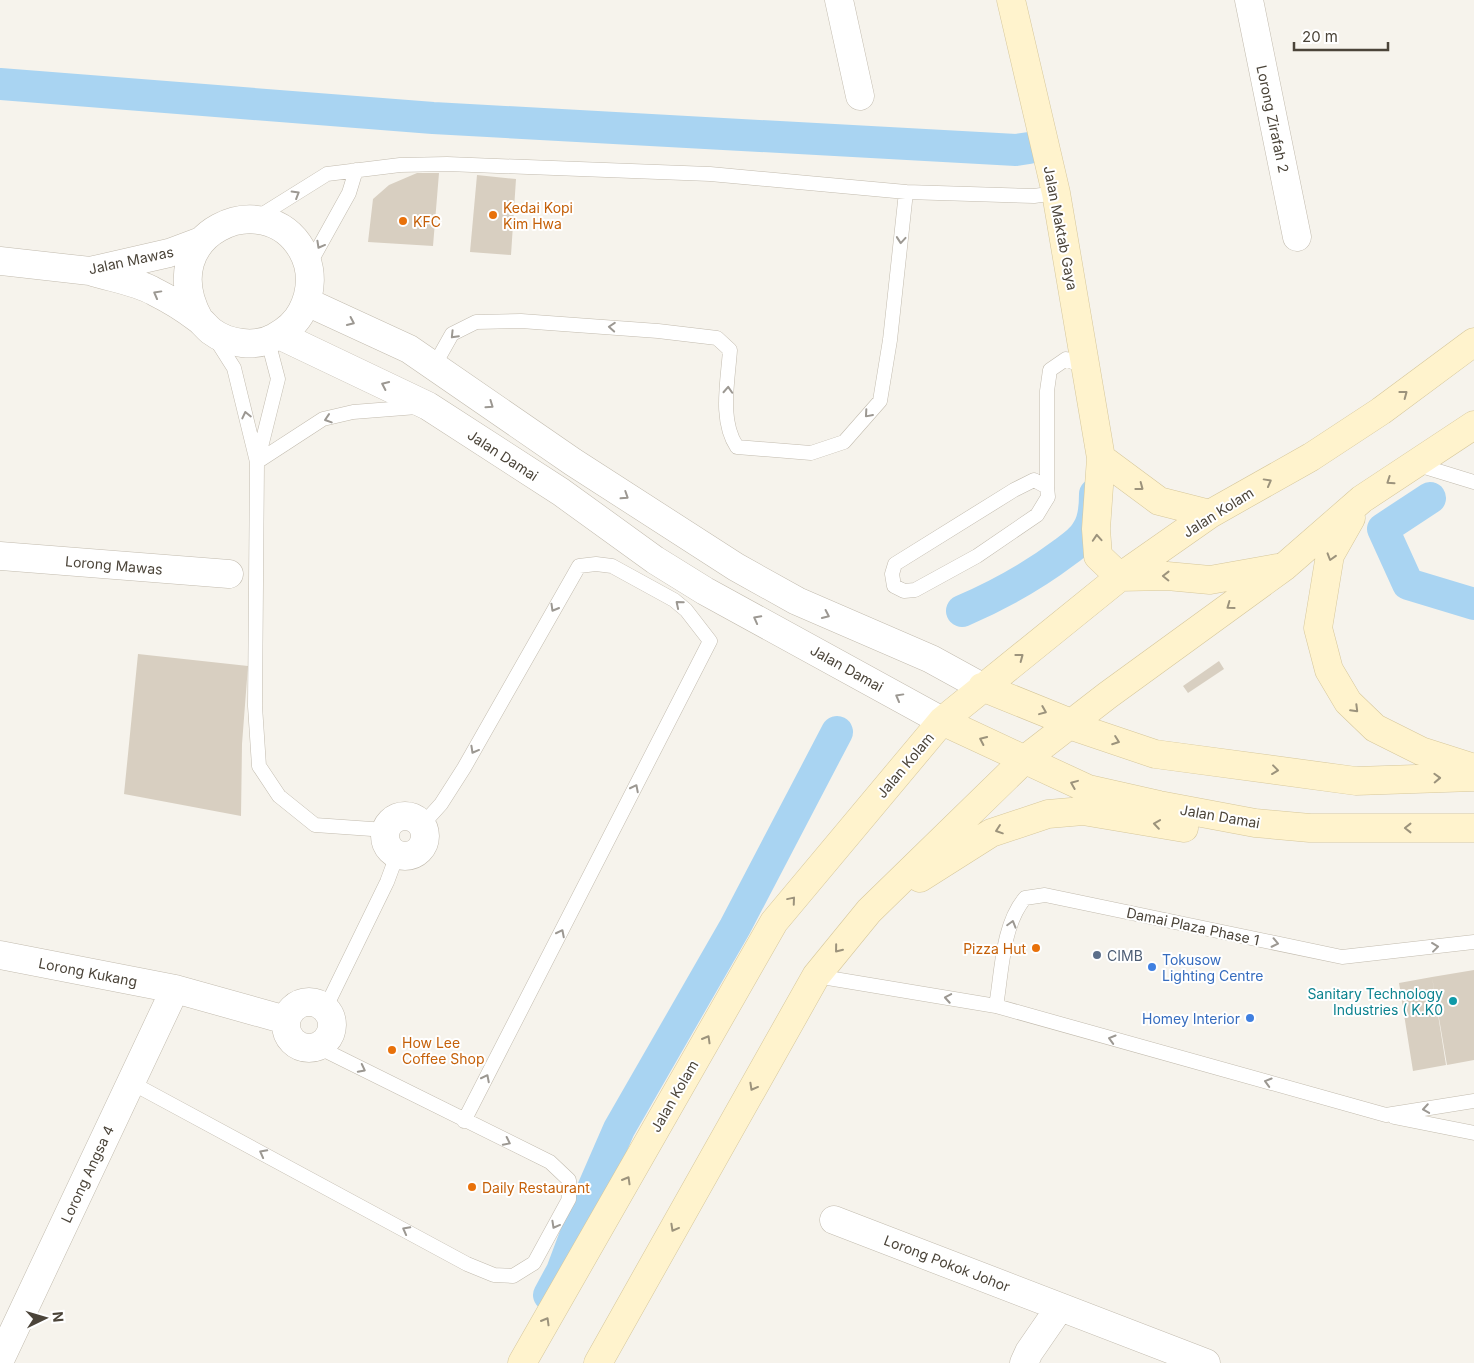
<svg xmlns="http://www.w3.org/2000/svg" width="1474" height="1363" font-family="Inter,sans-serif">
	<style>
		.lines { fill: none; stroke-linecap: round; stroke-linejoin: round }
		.canal { stroke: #a9d4f2; stroke-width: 32 }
		.building { fill: #d8cfc1 }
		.lane-casing { stroke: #c2bbae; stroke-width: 15 }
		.street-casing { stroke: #c2bbae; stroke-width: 29 }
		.secondary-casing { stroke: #d6c79b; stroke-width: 29 }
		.lane { stroke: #fff; stroke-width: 14 }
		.street { stroke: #fff; stroke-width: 28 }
		.secondary { stroke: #fff3cd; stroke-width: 28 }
		.oneway { stroke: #9c9892 }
		.oneway2 { stroke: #9c937c }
		.food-dot { fill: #e8710a; stroke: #fff; stroke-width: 2 }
		.service-dot { fill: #5c6f8a; stroke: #fff; stroke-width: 2 }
		.shop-dot { fill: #3f7fe0; stroke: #fff; stroke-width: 2 }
		.culture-dot { fill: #0f9aa8; stroke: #fff; stroke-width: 2 }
		.labels { text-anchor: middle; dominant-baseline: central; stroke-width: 4; stroke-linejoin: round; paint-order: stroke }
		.street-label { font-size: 14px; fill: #4b4439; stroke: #fff }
		.food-label { font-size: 14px; fill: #c56008; stroke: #fff; text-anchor: start }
		.service-label { font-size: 14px; fill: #4e5e75; stroke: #fff; text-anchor: start }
		.shop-label { font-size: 14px; fill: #366cbe; stroke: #fff; text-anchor: start }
		.culture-label { font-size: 14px; fill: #0d838f; stroke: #fff; text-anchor: end }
	</style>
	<rect width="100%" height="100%" fill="#f6f3ec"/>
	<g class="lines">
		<path class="canal" d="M0 84 433 118 1016 150 1029 148
			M1430 498 1383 529 1408 584 1474 604
			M962 611C999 595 1032 577 1065 552 1072 547 1083 539 1087 531 1094 521 1095 506 1095 494
			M549 1295 562 1271 592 1191 619 1129 735 927 837 732"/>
	</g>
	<path class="building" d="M417 173H439L433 246 368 242 373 199 389 185Z
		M477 175 516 179 511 255 470 252Z
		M138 654 248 666 242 744 241 816 124 794Z
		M1219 661 1224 669 1188 693 1183 686Z
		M1474 970V1060L1447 1065 1432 977Z
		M1432 977 1446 1065 1413 1071 1399 983Z"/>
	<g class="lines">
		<defs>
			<path id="lane" d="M255 219 327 174 400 165 447 164 710 174 906 192 1034 196 1056 193
				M309 265 349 193 356 170
				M215 338 234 368 257 462 255 706 259 766 279 796 315 825 386 830
				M434 366 452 334 476 322 521 321 658 331 717 338 730 350C728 381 719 420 737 447L811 453 844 442 880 401 890 340 906 192
				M258 459 278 379 268 341
				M257 462 323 419 353 412 417 407
				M1415 464 1474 482
				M1034 480 1047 487 1048 497 1037 515 977 556 915 590 904 591 894 586 892 574 895 564 1014 490Z
				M1047 487V391L1050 370 1066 359 1086 368
				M422 825 441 804 464 768 579 566 596 564 612 566 674 600 686 610 710 641 464 1121
				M816 976 996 1006 1386 1115 1474 1101
				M996 1006C1002 972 1002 925 1025 898L1045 895 1342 957 1474 942
				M325 1009 387 882 397 855
				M130 1082 467 1264 494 1275 513 1276 534 1263 569 1199V1180L550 1162 318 1047
				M1394 1117 1474 1133"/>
			<path id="street" d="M839 0 860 96
				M1249 0 1297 237
				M0 261 90 271 169 253 201 241
				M90 271C111 278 136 281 155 292 169 299 184 308 197 318 202 321 206 327 211 331 228 344 256 348 275 337 286 331 296 323 302 311 312 292 313 269 302 250 265 184 152 233 199 319
				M307 302 409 349 573 462 736 567 797 601 931 659 982 687
				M279 335 428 406 561 492 655 560 705 591 942 721
				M0 556 229 574
				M385 836a20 20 0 1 1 40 0a20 20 0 1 1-40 0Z
				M0 955 175 989 286 1020
				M286 1025a23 23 0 1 1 46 0a23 23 0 1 1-46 0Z
				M834 1220 1206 1363
				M0 1360 175 989
				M1024 1363 1029 1352 1060 1307"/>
			<path id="secondary" d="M1011 0 1056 193 1101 458 1096 529 1098 556 1120 577
				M1101 458 1159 501 1210 514
				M1351 518 1330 555 1318 628 1329 670 1348 702 1375 728 1421 751 1474 768
				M1120 577 1167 576 1210 580 1277 568
				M982 687 1071 723 1075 727 1155 754 1356 781 1474 777
				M942 721 1088 789 1159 805 1255 823 1310 828H1474
				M920 878 991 833 1048 814 1083 811 1184 828
				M522 1363 774 922 942 721 1120 577 1210 514 1311 457 1381 411 1474 342
				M598 1363 816 976 869 911 1024 760 1108 695 1284 567 1362 499 1474 425"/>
		</defs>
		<use href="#lane" class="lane-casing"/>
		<use href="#street" class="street-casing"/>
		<use href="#secondary" class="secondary-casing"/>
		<use href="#lane" class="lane"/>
		<use href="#street" class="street"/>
		<use href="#secondary" class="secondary"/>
	</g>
	<defs><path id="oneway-chevron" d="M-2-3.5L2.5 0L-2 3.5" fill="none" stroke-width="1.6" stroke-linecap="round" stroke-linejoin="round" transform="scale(1.25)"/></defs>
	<g class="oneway">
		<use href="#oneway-chevron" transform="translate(296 194) rotate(-31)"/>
		<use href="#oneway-chevron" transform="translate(901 240) rotate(95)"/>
		<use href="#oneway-chevron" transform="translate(320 245) rotate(119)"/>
		<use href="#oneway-chevron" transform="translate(157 294) rotate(-151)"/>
		<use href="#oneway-chevron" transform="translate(351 322) rotate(25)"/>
		<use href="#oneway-chevron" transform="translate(612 327) rotate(-176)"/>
		<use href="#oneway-chevron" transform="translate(454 335) rotate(134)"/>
		<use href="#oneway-chevron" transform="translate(385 385) rotate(-155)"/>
		<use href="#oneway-chevron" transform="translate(728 390) rotate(-87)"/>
		<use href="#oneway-chevron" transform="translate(490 405) rotate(35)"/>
		<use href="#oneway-chevron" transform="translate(868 414) rotate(131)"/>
		<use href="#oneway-chevron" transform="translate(246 415) rotate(-103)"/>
		<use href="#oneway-chevron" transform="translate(328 419) rotate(162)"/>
		<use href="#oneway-chevron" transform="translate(625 496) rotate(33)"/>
		<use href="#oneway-chevron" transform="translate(679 604) rotate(-140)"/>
		<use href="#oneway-chevron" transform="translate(554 608) rotate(120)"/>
		<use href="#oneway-chevron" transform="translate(826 615) rotate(25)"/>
		<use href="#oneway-chevron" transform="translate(757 619) rotate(-152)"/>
		<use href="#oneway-chevron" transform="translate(899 697) rotate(-151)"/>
		<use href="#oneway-chevron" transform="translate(474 750) rotate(119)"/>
		<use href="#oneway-chevron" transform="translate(635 788) rotate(-63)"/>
		<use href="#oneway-chevron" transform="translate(1012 924) rotate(-74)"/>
		<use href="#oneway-chevron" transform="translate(561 933) rotate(-63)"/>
		<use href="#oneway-chevron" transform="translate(1275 943) rotate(12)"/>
		<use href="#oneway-chevron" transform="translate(1435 947) rotate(-7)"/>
		<use href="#oneway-chevron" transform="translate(948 998) rotate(-170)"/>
		<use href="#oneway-chevron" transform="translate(1112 1039) rotate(-164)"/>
		<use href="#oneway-chevron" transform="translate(362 1069) rotate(27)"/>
		<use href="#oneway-chevron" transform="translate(486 1078) rotate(-63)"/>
		<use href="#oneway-chevron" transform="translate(1268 1082) rotate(-164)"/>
		<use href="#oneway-chevron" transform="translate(1426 1109) rotate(171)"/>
		<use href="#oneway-chevron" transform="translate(507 1142) rotate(26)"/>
		<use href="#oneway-chevron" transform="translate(263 1153) rotate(-152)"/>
		<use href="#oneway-chevron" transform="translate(555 1225) rotate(119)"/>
		<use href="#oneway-chevron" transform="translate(406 1230) rotate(-152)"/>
	</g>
	<g class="oneway2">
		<use href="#oneway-chevron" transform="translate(1404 394) rotate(-37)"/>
		<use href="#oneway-chevron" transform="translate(1390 481) rotate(146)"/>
		<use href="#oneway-chevron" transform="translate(1268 482) rotate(-29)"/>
		<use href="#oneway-chevron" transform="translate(1140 487) rotate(37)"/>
		<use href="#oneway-chevron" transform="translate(1097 538) rotate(-94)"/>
		<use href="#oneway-chevron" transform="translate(1331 557) rotate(107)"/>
		<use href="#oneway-chevron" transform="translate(1166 576) rotate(-179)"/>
		<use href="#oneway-chevron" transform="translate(1230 606) rotate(144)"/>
		<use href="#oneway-chevron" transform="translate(1020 657) rotate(-37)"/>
		<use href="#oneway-chevron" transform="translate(1355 709) rotate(45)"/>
		<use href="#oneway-chevron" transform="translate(1043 711) rotate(22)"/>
		<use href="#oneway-chevron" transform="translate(983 740) rotate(-155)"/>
		<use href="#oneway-chevron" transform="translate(1116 741) rotate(20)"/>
		<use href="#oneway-chevron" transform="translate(1275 770) rotate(7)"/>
		<use href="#oneway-chevron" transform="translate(1437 778) rotate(-2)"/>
		<use href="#oneway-chevron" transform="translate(1074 784) rotate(-158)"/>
		<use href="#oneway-chevron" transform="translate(1157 824) rotate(-172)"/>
		<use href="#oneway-chevron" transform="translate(1408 828) rotate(180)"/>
		<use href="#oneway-chevron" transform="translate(999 830) rotate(161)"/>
		<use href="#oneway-chevron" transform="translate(792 900) rotate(-50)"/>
		<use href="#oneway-chevron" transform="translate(838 949) rotate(129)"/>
		<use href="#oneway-chevron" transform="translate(707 1039) rotate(-60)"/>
		<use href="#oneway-chevron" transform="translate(753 1087) rotate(119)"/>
		<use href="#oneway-chevron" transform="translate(627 1180) rotate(-60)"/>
		<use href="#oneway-chevron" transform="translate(674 1228) rotate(119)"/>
		<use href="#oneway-chevron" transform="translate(546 1321) rotate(-60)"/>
	</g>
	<g class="food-dot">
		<circle cx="493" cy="215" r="5"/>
		<circle cx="403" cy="221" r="5"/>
		<circle cx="1036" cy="948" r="5"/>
		<circle cx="392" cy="1050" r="5"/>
		<circle cx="472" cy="1187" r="5"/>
	</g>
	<circle class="service-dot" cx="1097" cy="955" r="5"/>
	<g class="shop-dot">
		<circle cx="1152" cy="967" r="5"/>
		<circle cx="1250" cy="1018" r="5"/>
	</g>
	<circle class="culture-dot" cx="1453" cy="1001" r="5"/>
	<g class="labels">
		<g class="street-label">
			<text transform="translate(1273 119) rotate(78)">Lorong Zirafah 2</text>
			<text transform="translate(1061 228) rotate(79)">Jalan Maktab Gaya</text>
			<text transform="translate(131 260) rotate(-12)">Jalan Mawas</text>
			<text transform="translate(503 455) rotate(33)">Jalan Damai</text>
			<text transform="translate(1218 512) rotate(-32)">Jalan Kolam</text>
			<text transform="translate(114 565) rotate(5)">Lorong Mawas</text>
			<text transform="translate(847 668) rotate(29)">Jalan Damai</text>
			<text transform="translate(905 765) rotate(-50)">Jalan Kolam</text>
			<text transform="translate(1220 816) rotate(10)">Jalan Damai</text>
			<text transform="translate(1193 926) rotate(12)">Damai Plaza Phase 1</text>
			<text transform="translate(88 972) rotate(11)">Lorong Kukang</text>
			<text transform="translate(674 1096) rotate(-60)">Jalan Kolam</text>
			<text transform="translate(87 1174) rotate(-65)">Lorong Angsa 4</text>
			<text transform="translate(947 1263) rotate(21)">Lorong Pokok Johor</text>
		</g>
		<g class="food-label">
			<text x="503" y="207">Kedai Kopi<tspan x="503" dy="16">Kim Hwa</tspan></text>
			<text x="413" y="221">KFC</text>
			<text x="1026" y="948" text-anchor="end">Pizza Hut</text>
			<text x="402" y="1042">How Lee<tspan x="402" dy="16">Coffee Shop</tspan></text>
			<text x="482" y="1187">Daily Restaurant</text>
		</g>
		<g class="service-label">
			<text x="1107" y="955">CIMB</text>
		</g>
		<g class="shop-label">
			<text x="1162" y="959">Tokusow<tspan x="1162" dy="16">Lighting Centre</tspan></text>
			<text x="1240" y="1018" text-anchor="end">Homey Interior</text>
		</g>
		<g class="culture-label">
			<text x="1443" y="993">Sanitary Technology<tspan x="1443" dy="16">Industries ( K.K0</tspan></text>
		</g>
	</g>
	<g transform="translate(45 1318) rotate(85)" stroke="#ffffff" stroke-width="4" paint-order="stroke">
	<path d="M0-4L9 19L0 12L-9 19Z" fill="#4b4439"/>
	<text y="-8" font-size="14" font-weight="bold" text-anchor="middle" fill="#4b4439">N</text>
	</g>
	<path d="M1294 42v8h94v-8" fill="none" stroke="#4b4439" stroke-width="2.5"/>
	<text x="1302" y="42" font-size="15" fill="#4b4439" stroke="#ffffff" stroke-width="4" paint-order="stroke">20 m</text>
</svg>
